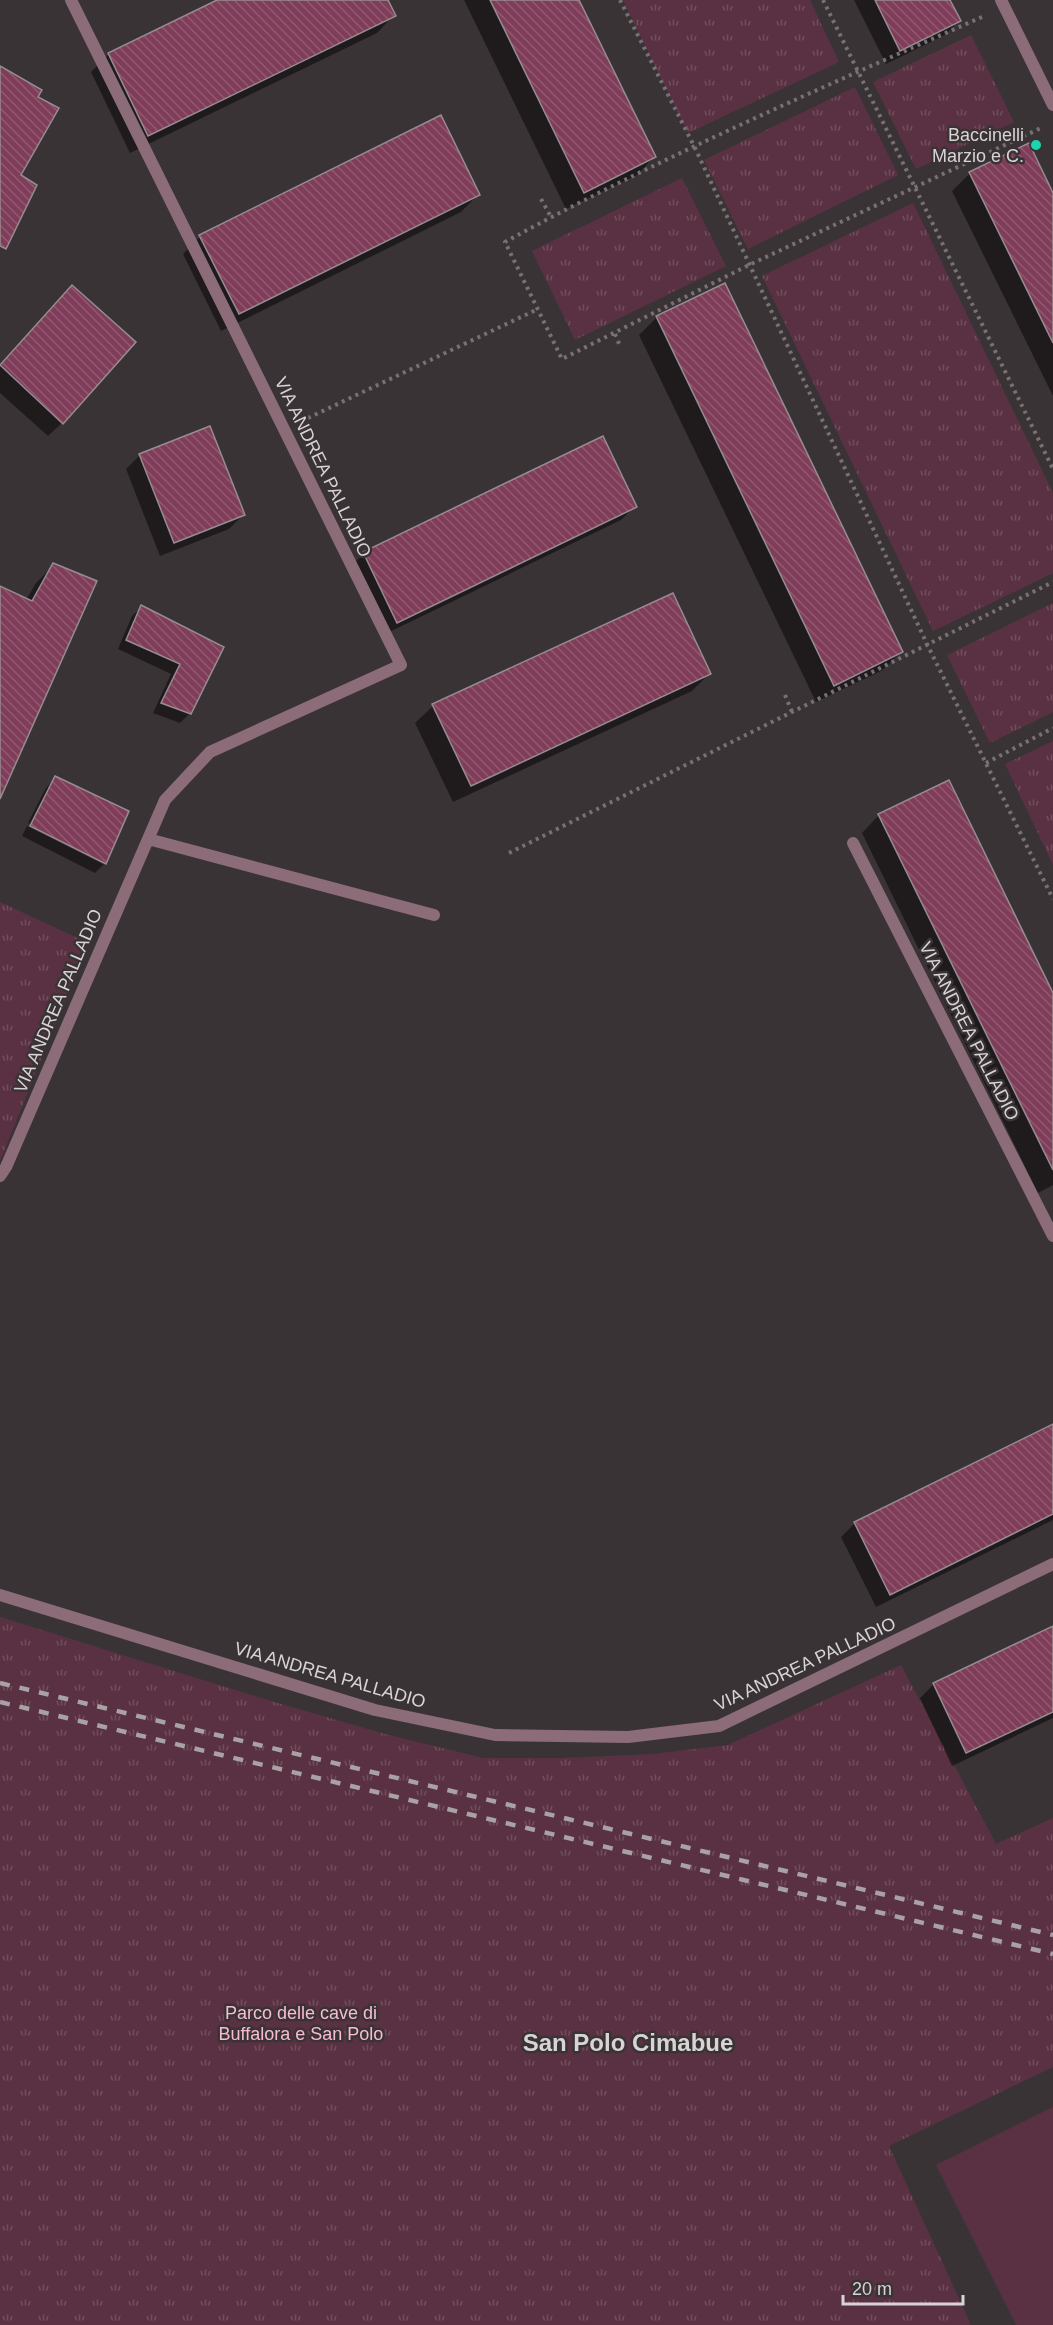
<svg xmlns="http://www.w3.org/2000/svg" width="1053" height="2325" font-family="Helvetica,sans-serif">
	<style>
		.grass { fill: url(#grass-tufts) }
		.garden { fill: #5a3142 }
		.shadow { fill: #0007 }
		.building { fill: url(#building-back-hatch); stroke: #968d90; stroke-width: 1.5 }
		.lines { fill: none; stroke-linecap: round; stroke-linejoin: round }
		.path { stroke: #777173; stroke-width: 4; stroke-dasharray: 3 4.5; stroke-linecap: butt }
		.street { stroke: #8c6c78; stroke-width: 12 }
		.rail { stroke: #a8a2a4; stroke-width: 4.5; stroke-dasharray: 10 10; stroke-linecap: butt }
		.poi-dot { fill: #1bd5b1; stroke: #3a3335; stroke-width: 2 }
		.labels { text-anchor: middle; dominant-baseline: central; stroke-width: 5; stroke-linejoin: round; paint-order: stroke }
		.poi-label { font-size: 18px; fill: #d8d3d5; stroke: #3a3335; text-anchor: end }
		.street-label { font-size: 18px; fill: #d8d3d5; stroke: #3a3335 }
		.park-label { font-size: 18px; fill: #f9bbd2; stroke: #3a3335 }
		.district-label { font-size: 24px; font-weight: bold; fill: #d8d3d5; stroke: #3a3335 }
	</style>
	<defs>
		<pattern id="grass-tufts" width="24" height="20" patternUnits="userSpaceOnUse" patternTransform="scale(1.5)"><rect width="24" height="20" fill="#5a3142"/><path d="M3 7l-1-3M5 7V3M7 7l1-3M15 17l-1-3M17 17v-4M19 17l1-3" fill="none" stroke="#714e5c"/></pattern>
		<pattern id="building-back-hatch" width="6" height="6" patternUnits="userSpaceOnUse" patternTransform="scale(1.5)"><rect width="6" height="6" fill="#803d5a"/><path d="M-1 5l2 2M0 0l6 6M5-1l2 2" fill="none" stroke="#915871"/></pattern>
	</defs>
	<rect width="100%" height="100%" fill="#3a3335"/>
	<path class="grass" d="M623 0H810L839 62 688 133Z
		M971 35 1014 122 916 169 873 82Z
		M855 87 898 175 748 249 704 160Z
		M682 178 726 266 575 340 532 251Z
		M913 203 1053 493V573L933 631 762 276Z
		M1053 603V712L990 743 947 655Z
		M1053 741V865L1005 764Z
		M0 902 88 943 0 1161Z
		M0 1617 274 1702 385 1734 483 1758H562L653 1754 728 1745 901 1665 996 1844 1053 1818V2067L889 2146 971 2325H0Z"/>
	<path class="garden" d="M1053 2107V2325H1016L936 2165Z"/>
	<path class="shadow" d="M220 0H387L394 15 377 33 130 153 91 72 109 54Z
		M464 0H577L654 157 637 175 566 209Z
		M854 0H948L959 21 945 35 886 64Z
		M1028 145 1053 196V396L952 191 970 173Z
		M479 194 461 212 221 331 183 254 200 237Z
		M58 301 62 423 48 436 0 393V366Z
		M657 317 901 652 883 670 816 702 639 335Z
		M140 455 243 515 229 529 160 556 126 469Z
		M635 506 621 520 383 635 350 567 364 553Z
		M54 565 0 795V588L26 600 36 583Z
		M142 607 222 648 190 713 180 723 153 713 171 674 118 649 132 616Z
		M710 673 692 691 453 802 415 723 433 706Z
		M55 778 105 863 95 873 22 836 27 826 103 864V861L28 823 46 788Z
		M879 815 1053 997V1185L1038 1193 862 833Z
		M1053 1426V1520L876 1607 841 1537 855 1523Z
		M1053 1628V1718L952 1766 920 1698 934 1684Z"/>
	<path class="building" d="M217 0H388L396 16 148 136 108 53Z
		M490 0H579L656 157 584 193Z
		M875 0H950L961 21 900 51Z
		M0 66 42 90 38 97 59 108 21 175 37 185 6 249 0 246Z
		M441 115 480 195 239 314 199 235Z
		M1029 143 1053 193V343L969 172Z
		M725 283 903 652 834 686 656 316Z
		M72 285 136 342 63 424 0 365Z
		M210 426 245 515 174 543 139 454Z
		M603 436 637 507 397 623 363 552Z
		M53 563 97 581 0 799V586L32 601Z
		M673 593 711 674 471 786 432 704Z
		M141 605 224 647 191 714 161 703 180 664 126 640Z
		M55 776 129 811 106 864 30 826Z
		M949 780 1053 993V1170L878 814Z
		M1053 1424V1514L890 1595 854 1522Z
		M1053 1626V1712L966 1753 933 1683Z"/>
	<g class="lines">
		<path class="path" d="M620 0 695 148 927 644 1053 899
			M823 0 1053 469
			M982 17C821 88 659 158 505 242L562 359 749 265 1041 128
			M541 199 551 217
			M615 334 620 346
			M308 418 538 309
			M785 695 792 712
			M986 763 1053 728
			M509 853 1053 582"/>
		<path class="street" d="M1001 0 1053 105
			M148 839 434 915
			M853 843 1053 1236
			M0 1176 6 1167 165 800 210 752 401 665 71 0
			M0 1595 375 1710 495 1735 628 1737 719 1726 1053 1564"/>
		<path class="rail" d="M0 1683 1053 1935
			M0 1702 1053 1954"/>
	</g>
	<circle class="poi-dot" cx="1036" cy="145" r="6"/>
	<g class="labels">
		<g class="poi-label">
			<text x="1024" y="135">Baccinelli<tspan x="1024" dy="21">Marzio e C.</tspan></text>
		</g>
		<g class="street-label">
			<text transform="translate(323 467) rotate(64)">VIA ANDREA PALLADIO</text>
			<text transform="translate(58 1001) rotate(-67)">VIA ANDREA PALLADIO</text>
			<text transform="translate(969 1031) rotate(63)">VIA ANDREA PALLADIO</text>
			<text transform="translate(805 1664) rotate(-25)">VIA ANDREA PALLADIO</text>
			<text transform="translate(330 1675) rotate(16)">VIA ANDREA PALLADIO</text>
		</g>
		<g class="park-label">
			<text x="301" y="2013">Parco delle cave di<tspan x="301" dy="21">Buffalora e San Polo</tspan></text>
		</g>
		<g class="district-label">
			<text x="628" y="2042">San Polo Cimabue</text>
		</g>
	</g>
	<path d="M843 2295v9h120v-9" fill="none" stroke="#d8d3d5" stroke-width="3"/>
	<text x="852" y="2295" font-size="18" fill="#d8d3d5" stroke="#3a3335" stroke-width="4.5" paint-order="stroke">20 m</text>
</svg>
